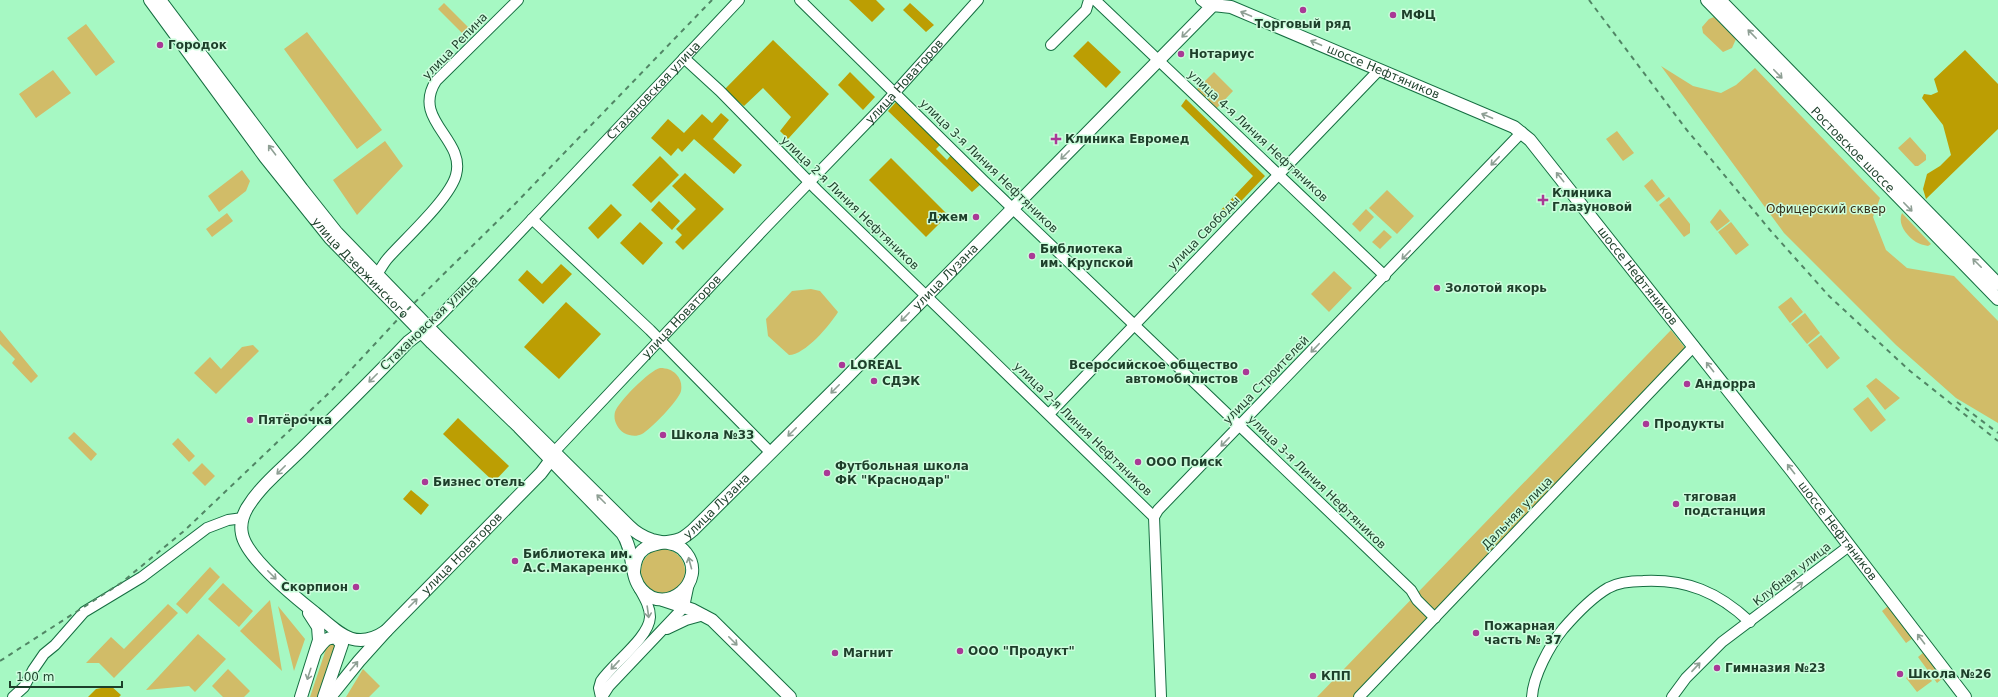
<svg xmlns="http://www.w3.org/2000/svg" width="1998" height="697" font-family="'DejaVu Sans',sans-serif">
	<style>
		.green { fill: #d1bc68 }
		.forest { fill: #bc9e03 }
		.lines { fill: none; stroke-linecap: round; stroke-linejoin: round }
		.minor-casing { stroke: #156e41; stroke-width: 12 }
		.major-casing { stroke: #156e41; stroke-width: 14 }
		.minor { stroke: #fff; stroke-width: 10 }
		.major { stroke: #fff; stroke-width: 12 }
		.rail { stroke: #518665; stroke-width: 2; stroke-dasharray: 5 5; stroke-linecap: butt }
		.oneway { stroke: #8e9f94 }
		.poi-dot { fill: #a93996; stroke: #cdfddd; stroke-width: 1.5 }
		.labels { text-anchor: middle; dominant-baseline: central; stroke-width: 3; stroke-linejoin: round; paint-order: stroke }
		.poi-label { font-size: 12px; font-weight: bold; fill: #1d3f2a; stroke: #cdfddd; text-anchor: start }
		.street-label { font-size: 12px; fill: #1d3f2a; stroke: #cdfddd }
		.park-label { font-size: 12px; fill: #332d18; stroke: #cdfddd }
	</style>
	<rect width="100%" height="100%" fill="#a6f8c3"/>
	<path class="green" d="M444 3 470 29 464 35 438 9Z
		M1714 17 1736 39 1732 48 1723 52 1703 33 1702 27 1709 19Z
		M86 24 115 62 96 76 67 38Z
		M307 32 382 130 357 149 284 49Z
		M1661 66 1693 86 1721 93 1736 85 1755 68 1880 198 1873 217 1886 250 1907 268 1954 276 1998 321V423L1956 398 1896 345 1784 233Z
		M53 70 71 93 36 118 19 94Z
		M1214 72 1233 91 1216 109 1196 90Z
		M1617 131 1634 153 1623 161 1606 139Z
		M1910 137 1926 155V160L1918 166H1915L1898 148Z
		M385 141 403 166 357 215 333 180Z
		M242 170 250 181 246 191 219 212 208 196Z
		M1652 179 1665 196 1657 202 1644 186Z
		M1387 190 1414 216 1397 234 1369 208Z
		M1669 197 1690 224V233L1684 237 1659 205Z
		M1366 209 1374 217 1360 232 1352 224Z
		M1720 209 1730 221 1717 231 1710 222Z
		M227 213 233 221 212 237 206 229Z
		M1902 213 1931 244 1928 246C1924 245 1919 244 1916 242 1907 236 1897 224 1902 213Z
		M1731 222 1749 245 1736 255 1718 232Z
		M1384 230 1392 237 1380 249 1372 242Z
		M1334 271 1352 288 1329 312 1311 294Z
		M811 289 820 291 838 312C830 325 805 355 789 355L768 336 766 319 792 291Z
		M1791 297 1803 312 1790 323 1778 307Z
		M1805 313 1820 333 1807 344 1791 324Z
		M0 330 38 376 31 383 12 363 15 359 0 344Z
		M1671 330 1686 349 1354 697H1317Z
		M1821 335 1840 358 1827 369 1808 345Z
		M253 345 259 351 216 394 194 373 210 357 221 369 242 347Z
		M660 368C667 368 672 370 676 374 681 379 682 385 681 391 679 400 650 430 642 434 636 437 630 436 624 433 617 428 613 420 615 412 618 402 650 370 660 368Z
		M1876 378 1900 398 1885 410 1866 386Z
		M1868 397 1886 420 1871 432 1853 409Z
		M74 432 97 454 91 461 68 438Z
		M178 438 195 456 189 462 172 444Z
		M202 463 215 476 205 486 192 473Z
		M641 571a22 22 0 1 1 44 0a22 22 0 1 1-44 0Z
		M210 567 220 577 187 614 176 604Z
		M223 583 253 611 239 627 208 599Z
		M270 600 282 671 240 631Z
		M168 604 178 613 114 678 99 663H86L111 637 124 649Z
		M278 606 305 639 294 671Z
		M1888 606 1913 638 1906 643 1882 611Z
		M198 634 226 659 195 692 189 686 146 690Z
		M338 642 319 697H310L328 643Z
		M1924 652 1943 678 1937 683 1918 657Z
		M1921 667 1932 681 1917 692 1906 678Z
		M228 669 250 691 244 697H223L212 686Z
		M363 669 380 686 369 697H346Z"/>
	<path class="forest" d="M849 0H876L885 9 872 22Z
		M910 3 934 25 926 32 903 10Z
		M773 40 829 94 788 139 780 131 791 117 763 88 744 106 724 90Z
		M1088 41 1121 72 1106 88 1073 56Z
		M1965 50 1998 84V129L1926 199 1923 189 1927 174 1940 166 1951 155 1943 125 1922 98 1924 94 1931 95 1938 92 1934 79Z
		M850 72 875 97 863 110 838 85Z
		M1186 99 1265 176 1226 217 1220 211 1253 176 1181 106Z
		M896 102 940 145 936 149 947 160 951 155 981 184 972 192 888 111Z
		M721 113 729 120 713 139 742 165 734 174 694 139 682 152 678 148 671 156 651 138 668 119 684 133 702 114 712 123Z
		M660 156 679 175 651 203 632 185Z
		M891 158 948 215 926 237 869 180Z
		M685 173 724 209 683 250 675 242 682 235 676 229 696 209 672 186Z
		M659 201 680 221 672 230 651 210Z
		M611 204 622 215 598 239 588 228Z
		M640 222 663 243 643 265 620 243Z
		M561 264 572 274 543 304 518 280 527 270 542 284Z
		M566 302 601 334 559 379 524 347Z
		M458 418 509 466 494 482 443 434Z
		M411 490 429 505 421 515 403 499Z
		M111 686 121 695 119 697H88L96 689Z"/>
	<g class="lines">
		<defs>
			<g id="minor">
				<path d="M800 0 985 182 1411 590 1417 600 1435 618"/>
				<path d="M1095 0 1385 276"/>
				<path d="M1201 0 1205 3 1213 5 1217 1"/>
				<path d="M1051 45 1086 10 1089 0"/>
				<path d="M684 58 720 91 817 190 1154 517"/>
				<path d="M532 219 650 330 771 453"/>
				<path d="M377 274C381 269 384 262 389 257 406 238 450 198 456 175 466 139 411 120 436 81L518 0"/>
				<path id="s1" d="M422 331 437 319 485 269 739 0"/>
				<path d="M1049 414 1379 70"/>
				<path id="s2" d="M554 452 767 226 881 108 978 0"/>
				<path d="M667 629 686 620 704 615"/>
				<path d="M13 697 24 687 33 670 44 654 55 645 84 612 142 577 207 528 228 520 243 518"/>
				<path d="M601 697 599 688 601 681C613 663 649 638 650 617 650 606 644 597 639 588"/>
				<path d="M602 697 609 686 684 607 689 583"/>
				<path d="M1161 697 1154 517 1158 510 1522 132"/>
				<path d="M1359 697 1694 346"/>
				<path d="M1532 697C1533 676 1550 645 1563 629 1576 614 1591 598 1608 588 1619 582 1631 581 1643 581 1687 579 1718 592 1750 622"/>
				<path d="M1672 697 1686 678 1722 642 1849 546"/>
			</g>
			<g id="major">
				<path id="s3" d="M150 0 265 157 330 238 432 343 519 427 622 533C635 551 629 577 642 590 666 617 708 581 686 553 677 541 665 544 652 540 643 537 636 533 629 526L438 337 337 233 302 189 160 0"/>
				<path id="s4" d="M1707 0 1998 299"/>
				<path d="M1720 0 1998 284"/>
				<path id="s5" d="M634 571C636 542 656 545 677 540 683 539 688 534 693 530L844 380 1213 5 1231 7 1514 127 1530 140 1792 471 1965 697"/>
				<path d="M663 600 693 610 712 620 790 697"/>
				<path d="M386 631C355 652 339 633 315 613 296 598 246 557 242 534 240 525 243 515 247 508 261 485 284 467 303 448 338 413 374 378 408 342L421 332"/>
				<path d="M317 650C323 643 326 636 336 638L342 644 324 697"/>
				<path d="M301 697 319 640 318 627 309 613"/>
				<path id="s6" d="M330 697 359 661 386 631 541 473 550 461 553 454"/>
			</g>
		</defs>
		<use href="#minor" class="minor-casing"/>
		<use href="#major" class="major-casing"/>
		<use href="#minor" class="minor"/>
		<use href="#major" class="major"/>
		<path class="rail" d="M1589 0 1686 129 1770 230 1829 296 1910 371 1998 441
			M1957 402 1998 433
			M0 661 121 583 184 531 332 390 400 317 513 206 712 0"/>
	</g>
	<defs><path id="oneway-shaft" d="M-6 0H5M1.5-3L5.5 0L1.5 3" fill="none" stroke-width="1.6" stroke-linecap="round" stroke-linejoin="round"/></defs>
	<g class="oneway">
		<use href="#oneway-shaft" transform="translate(1246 14) rotate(-157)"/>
		<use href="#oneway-shaft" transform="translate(1186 33) rotate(135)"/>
		<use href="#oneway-shaft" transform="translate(1752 34) rotate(-134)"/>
		<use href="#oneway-shaft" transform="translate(1316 43) rotate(-157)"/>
		<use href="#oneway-shaft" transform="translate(1778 74) rotate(46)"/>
		<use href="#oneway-shaft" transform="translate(1487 116) rotate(-157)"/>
		<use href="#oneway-shaft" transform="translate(272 150) rotate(-127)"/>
		<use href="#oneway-shaft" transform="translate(1065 155) rotate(135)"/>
		<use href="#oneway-shaft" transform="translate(1495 161) rotate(134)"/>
		<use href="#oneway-shaft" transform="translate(1560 177) rotate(-129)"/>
		<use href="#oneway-shaft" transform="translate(1908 207) rotate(46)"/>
		<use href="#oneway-shaft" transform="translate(1406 255) rotate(134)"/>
		<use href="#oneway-shaft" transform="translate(1977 263) rotate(-135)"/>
		<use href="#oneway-shaft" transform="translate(905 317) rotate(134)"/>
		<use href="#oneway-shaft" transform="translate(1315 348) rotate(134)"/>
		<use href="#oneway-shaft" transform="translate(1710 367) rotate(-128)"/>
		<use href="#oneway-shaft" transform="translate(373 378) rotate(135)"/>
		<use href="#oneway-shaft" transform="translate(835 389) rotate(135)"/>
		<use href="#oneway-shaft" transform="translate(792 432) rotate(135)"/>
		<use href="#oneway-shaft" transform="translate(1225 442) rotate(134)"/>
		<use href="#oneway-shaft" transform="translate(1791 469) rotate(-128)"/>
		<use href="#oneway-shaft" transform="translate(281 470) rotate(135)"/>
		<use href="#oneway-shaft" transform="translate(601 499) rotate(-135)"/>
		<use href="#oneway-shaft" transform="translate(690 563) rotate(-105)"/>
		<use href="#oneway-shaft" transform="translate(272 575) rotate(45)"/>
		<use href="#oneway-shaft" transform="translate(1798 586) rotate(-38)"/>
		<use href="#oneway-shaft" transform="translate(413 603) rotate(-45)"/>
		<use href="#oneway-shaft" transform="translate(648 612) rotate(82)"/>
		<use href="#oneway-shaft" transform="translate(1921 639) rotate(-127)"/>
		<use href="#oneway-shaft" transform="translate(733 641) rotate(45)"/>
		<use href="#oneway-shaft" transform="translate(615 665) rotate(133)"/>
		<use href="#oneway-shaft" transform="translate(354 666) rotate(-50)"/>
		<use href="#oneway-shaft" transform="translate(1696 667) rotate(-47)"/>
		<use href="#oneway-shaft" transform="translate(309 674) rotate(108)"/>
	</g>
	<g class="poi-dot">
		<circle cx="1303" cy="10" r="4"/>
		<circle cx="1393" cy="15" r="4"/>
		<circle cx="160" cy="45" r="4"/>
		<circle cx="1181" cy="54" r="4"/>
		<path d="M1054 133h4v4h4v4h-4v4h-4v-4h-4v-4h4z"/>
		<path d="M1541 194h4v4h4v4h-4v4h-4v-4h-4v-4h4z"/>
		<circle cx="976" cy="217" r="4"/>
		<circle cx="1032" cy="256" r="4"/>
		<circle cx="1437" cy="288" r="4"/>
		<circle cx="842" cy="365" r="4"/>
		<circle cx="1246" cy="372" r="4"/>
		<circle cx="874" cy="381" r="4"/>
		<circle cx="1687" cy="384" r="4"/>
		<circle cx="250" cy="420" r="4"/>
		<circle cx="1646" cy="424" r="4"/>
		<circle cx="663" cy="435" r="4"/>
		<circle cx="1138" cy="462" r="4"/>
		<circle cx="827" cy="473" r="4"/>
		<circle cx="425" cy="482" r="4"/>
		<circle cx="1676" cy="504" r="4"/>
		<circle cx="515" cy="561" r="4"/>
		<circle cx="356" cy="587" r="4"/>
		<circle cx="1476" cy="633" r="4"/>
		<circle cx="960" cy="651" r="4"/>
		<circle cx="835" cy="653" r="4"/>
		<circle cx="1717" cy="668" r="4"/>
		<circle cx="1900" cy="674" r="4"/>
		<circle cx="1313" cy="676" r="4"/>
	</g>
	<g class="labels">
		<g class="poi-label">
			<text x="1401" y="15">МФЦ</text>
			<text x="1303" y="24" text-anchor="middle">Торговый ряд</text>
			<text x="168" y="45">Городок</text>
			<text x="1189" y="54">Нотариус</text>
			<text x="1065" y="139">Клиника Евромед</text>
			<text x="1552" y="193">Клиника<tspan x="1552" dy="14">Глазуновой</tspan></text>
			<text x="968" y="217" text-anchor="end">Джем</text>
			<text x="1040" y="249">Библиотека<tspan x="1040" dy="14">им. Крупской</tspan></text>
			<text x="1445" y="288">Золотой якорь</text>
			<text x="850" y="365">LOREAL</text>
			<text x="1238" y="365" text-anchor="end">Всеросийское общество<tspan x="1238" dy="14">автомобилистов</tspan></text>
			<text x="882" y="381">СДЭК</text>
			<text x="1695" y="384">Андорра</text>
			<text x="258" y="420">Пятёрочка</text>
			<text x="1654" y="424">Продукты</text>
			<text x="671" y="435">Школа №33</text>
			<text x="1146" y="462">ООО Поиск</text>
			<text x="835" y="466">Футбольная школа<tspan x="835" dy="14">ФК "Краснодар"</tspan></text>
			<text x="433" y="482">Бизнес отель</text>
			<text x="1684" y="497">тяговая<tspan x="1684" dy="14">подстанция</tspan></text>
			<text x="523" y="554">Библиотека им.<tspan x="523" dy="14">А.С.Макаренко</tspan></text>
			<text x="348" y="587" text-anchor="end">Скорпион</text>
			<text x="1484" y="626">Пожарная<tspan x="1484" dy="14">часть № 37</tspan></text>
			<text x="968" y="651">ООО "Продукт"</text>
			<text x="843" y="653">Магнит</text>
			<text x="1725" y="668">Гимназия №23</text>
			<text x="1908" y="674">Школа №26</text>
			<text x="1321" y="676">КПП</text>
		</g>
		<g class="street-label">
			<text transform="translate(455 46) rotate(-46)">улица Репина</text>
			<text stroke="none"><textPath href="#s5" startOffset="1001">шоссе Нефтяников</textPath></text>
			<text stroke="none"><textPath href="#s2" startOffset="510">улица Новаторов</textPath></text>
			<text stroke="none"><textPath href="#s1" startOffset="334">Стахановская улица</textPath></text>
			<text transform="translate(1258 136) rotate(43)">улица 4-я Линия Нефтяников</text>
			<text stroke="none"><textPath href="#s4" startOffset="209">Ростовское шоссе</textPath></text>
			<text transform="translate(989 166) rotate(44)">улица 3-я Линия Нефтяников</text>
			<text transform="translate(850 203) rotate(44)">улица 2-я Линия Нефтяников</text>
			<text transform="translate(1204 233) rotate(-46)">улица Свободы</text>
			<text stroke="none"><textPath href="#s3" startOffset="341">улица Дзержинского</textPath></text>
			<text stroke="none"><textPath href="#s5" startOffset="1337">шоссе Нефтяников</textPath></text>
			<text stroke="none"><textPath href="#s5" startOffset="436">улица Лузана</textPath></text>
			<text stroke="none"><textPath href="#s2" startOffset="186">улица Новаторов</textPath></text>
			<text transform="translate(429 323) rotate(-44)">Стахановская улица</text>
			<text transform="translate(1266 380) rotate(-46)">улица Строителей</text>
			<text transform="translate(1083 429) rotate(44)">улица 2-я Линия Нефтяников</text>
			<text transform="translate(1317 482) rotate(44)">улица 3-я Линия Нефтяников</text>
			<text stroke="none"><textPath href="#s5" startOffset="112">улица Лузана</textPath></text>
			<text transform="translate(1517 513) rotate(-46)">Дальняя улица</text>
			<text stroke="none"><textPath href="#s5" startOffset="1661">шоссе Нефтяников</textPath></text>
			<text stroke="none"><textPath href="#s6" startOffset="195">улица Новаторов</textPath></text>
			<text transform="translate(1792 574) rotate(-38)">Клубная улица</text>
		</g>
		<g class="park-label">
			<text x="1826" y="209">Офицерский сквер</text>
		</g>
	</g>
	<path d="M10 681v6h112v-6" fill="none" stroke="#1d3f2a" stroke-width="2"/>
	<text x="16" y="681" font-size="12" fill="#1d3f2a" stroke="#cdfddd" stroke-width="3" paint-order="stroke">100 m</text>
</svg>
